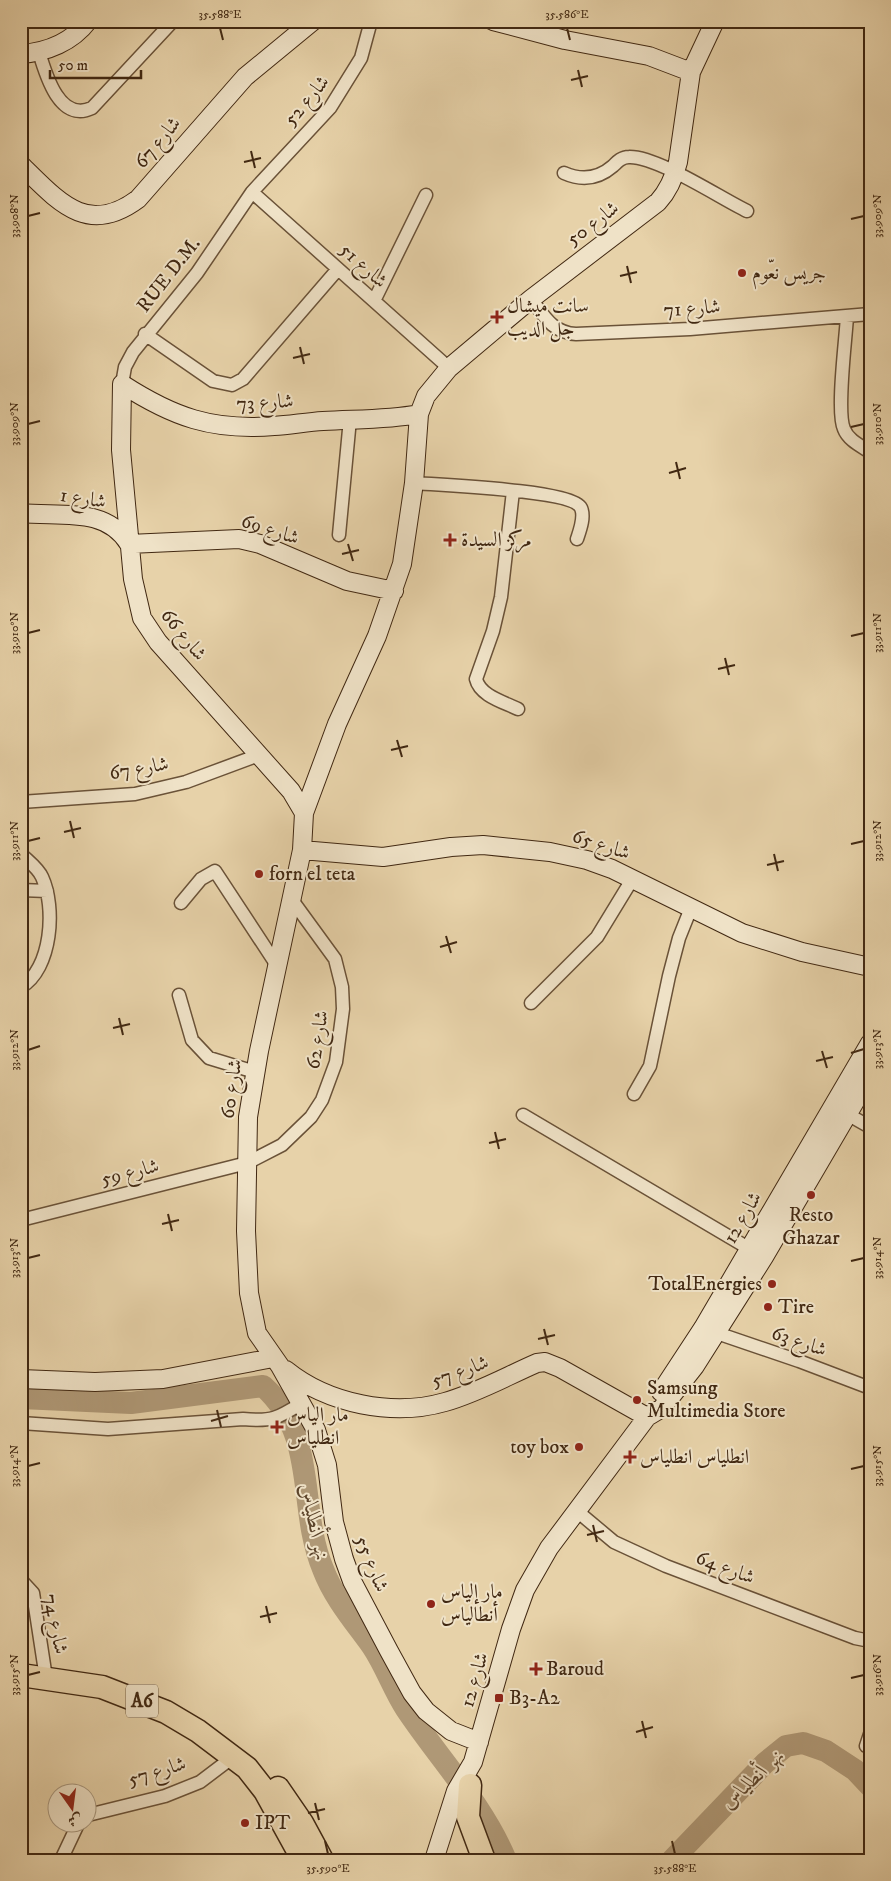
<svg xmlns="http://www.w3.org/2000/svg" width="891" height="1881" font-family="'IM FELL DW Pica',Amiri,serif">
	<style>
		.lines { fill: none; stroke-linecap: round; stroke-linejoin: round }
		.river { stroke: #af9876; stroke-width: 22 }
		.street-casing { stroke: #6a5238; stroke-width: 15 }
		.secondary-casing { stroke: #412812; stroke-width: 20 }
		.highway-casing { stroke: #412812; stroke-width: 25 }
		.street { stroke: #efe2c7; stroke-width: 12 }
		.secondary { stroke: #efe2c7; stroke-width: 18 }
		.highway { stroke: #e7d2a9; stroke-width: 22 }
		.ticks { fill: none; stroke: #412812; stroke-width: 2 }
		.poi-dot { fill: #8f2418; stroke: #efe2c7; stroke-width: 2 }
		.labels { text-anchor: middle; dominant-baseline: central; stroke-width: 4; stroke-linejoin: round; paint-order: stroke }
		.shield { fill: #efe2c7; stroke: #756048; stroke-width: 1 }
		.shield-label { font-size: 19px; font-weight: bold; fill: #412812 }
		.street-label { font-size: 20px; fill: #412812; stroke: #efe2c7 }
		.poi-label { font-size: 20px; fill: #412812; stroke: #efe2c7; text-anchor: start }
		.water-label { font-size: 21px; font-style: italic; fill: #5c442b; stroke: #efe2c7 }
		.neatline { fill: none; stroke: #412812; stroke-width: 2 }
		.ticks-label { font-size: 12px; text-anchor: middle; fill: #412812 }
	</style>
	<rect width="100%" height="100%" fill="#e7d2a9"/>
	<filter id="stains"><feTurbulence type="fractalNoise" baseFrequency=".004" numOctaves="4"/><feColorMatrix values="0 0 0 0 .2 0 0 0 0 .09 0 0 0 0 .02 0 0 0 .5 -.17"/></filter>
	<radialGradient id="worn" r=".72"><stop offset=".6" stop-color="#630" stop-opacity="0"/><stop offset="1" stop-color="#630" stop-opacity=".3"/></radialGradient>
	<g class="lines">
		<path class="river" d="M21 1398 131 1403 263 1386C319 1436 297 1507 323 1569 334 1598 354 1621 372 1646 385 1665 393 1689 406 1709 440 1760 482 1803 506 1860
			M672 1860 765 1763 786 1746 803 1743 826 1751 855 1770 870 1786"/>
		<defs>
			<path id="street" d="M39 52C46 76 60 123 92 108L173 21
				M564 173C582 181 598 179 613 166 618 161 622 157 629 157 657 156 720 198 747 211
				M252 192 449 368
				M531 299C544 316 553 333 576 334L690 329 870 314
				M374 301 426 195
				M847 316C846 338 836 412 844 429 848 440 861 446 870 452
				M145 334 213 381 232 385 243 379 338 269
				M122 384 125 367 133 352 197 273 252 192 330 108 361 58 371 21
				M414 483C439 485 572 490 581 508 585 517 580 530 577 539
				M513 491 501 597 493 631 476 679C480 696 504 702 518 709
				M339 535 350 419
				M21 802 135 794 186 782 259 755
				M21 854C28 861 38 868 42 877 56 907 52 969 21 987
				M21 890 47 891
				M181 903 201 879 215 871 278 967
				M179 995 192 1040 209 1058 255 1072
				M531 1003 597 937 633 878
				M634 1094 650 1066 669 976 679 938 691 908
				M847 1114 870 1127
				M523 1115 755 1252
				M21 1220 247 1163 282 1145 311 1117 322 1100 336 1062 343 1009 342 987 335 959 292 900
				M708 1330 799 1361 870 1388
				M21 1423 108 1429 243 1419C272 1422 278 1418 302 1403
				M577 1511 614 1542 666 1566 855 1638 870 1641
				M21 1580 33 1593 46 1678
				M866 1746 870 1734
				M88 1815 165 1796 200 1782 233 1757
				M61 1860 78 1824"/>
			<path id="secondary" d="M493 21 565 40 649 56 691 72
				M21 54C47 52 72 42 88 21
				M21 165C58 201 87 237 138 199L245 77 313 21
				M122 384 121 450 133 579 142 618 158 642 291 791 304 813
				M122 384C173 417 212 431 274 426 290 425 307 422 323 421 355 419 387 420 419 414
				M21 513C60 517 106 506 129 544L239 539 260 544 347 581 394 591
				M302 850 383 857 451 847 483 845 550 852 587 860 612 869 742 933 802 952 870 967
				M286 1370C328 1404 393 1417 445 1402 477 1393 507 1376 537 1363L545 1362 560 1368 647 1417
				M21 1379 95 1382 163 1379 273 1358
				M661 1392 703 1328 870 1043
				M479 1742 451 1731 426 1711 412 1693 389 1651 352 1581 344 1559 334 1522 327 1465 316 1430 280 1366 257 1333 249 1293 246 1231 248 1117 259 1051 302 850 304 813 337 724 377 636 402 564 414 483 419 414 426 396 449 368 531 299 658 202C669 190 674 178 678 162L691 72 715 21
				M434 1860 456 1791 473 1762 511 1629 525 1590 549 1548 647 1417 662 1408 695 1366 764 1257 870 1076"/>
			<path id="highway" d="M21 1675 102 1687 166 1712 198 1731 247 1768 265 1791 303 1860
				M470 1785 468 1817 484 1860
				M278 1788 302 1823 322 1860"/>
		</defs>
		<use href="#street" class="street-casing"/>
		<use href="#secondary" class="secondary-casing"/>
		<use href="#highway" class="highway-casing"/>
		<use href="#street" class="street"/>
		<use href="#secondary" class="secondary"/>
		<use href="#highway" class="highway"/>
	</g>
	<path class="ticks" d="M220 28 223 40M567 28 570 40M578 70 582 87M571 80 588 76M251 151 255 168M244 162 261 158M28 216 40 213M851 219 864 216M627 266 631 283M620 276 637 272M300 347 304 364M293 358 310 354M28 424 40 421M851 427 864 424M676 462 680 479M669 473 686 468M348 544 353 561M342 554 359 550M28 633 40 630M851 636 864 633M725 658 729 675M718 669 735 665M397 740 402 757M391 750 408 746M70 821 74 838M64 832 81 828M28 841 40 838M851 844 864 841M774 854 778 871M767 865 784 861M446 936 451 953M440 947 457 942M119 1018 123 1035M113 1028 130 1024M28 1050 40 1046M822 1051 827 1068M851 1053 864 1049M816 1061 833 1057M495 1132 499 1149M489 1143 506 1139M168 1214 172 1231M162 1224 179 1220M28 1258 40 1255M851 1261 864 1258M544 1329 548 1345M538 1339 555 1335M217 1410 221 1427M211 1421 228 1416M28 1466 40 1463M851 1469 864 1466M593 1525 597 1542M587 1535 604 1531M266 1606 270 1623M260 1617 277 1613M28 1675 40 1672M851 1678 864 1675M642 1721 646 1738M636 1732 653 1727M315 1803 319 1820M308 1813 325 1809M325 1841 328 1854M672 1841 675 1854"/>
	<g class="poi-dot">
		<circle cx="742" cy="273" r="5"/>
		<path d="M494.5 309.5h5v5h5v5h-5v5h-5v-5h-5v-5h5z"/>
		<path d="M447.5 532.5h5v5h5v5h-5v5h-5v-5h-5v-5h5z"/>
		<circle cx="259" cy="874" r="5"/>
		<circle cx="811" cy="1195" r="5"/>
		<circle cx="772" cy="1284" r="5"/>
		<circle cx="768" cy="1307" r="5"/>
		<circle cx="637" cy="1400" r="5"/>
		<path d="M274.5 1419.5h5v5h5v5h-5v5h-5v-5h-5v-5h5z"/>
		<circle cx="579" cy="1447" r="5"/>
		<path d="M627.5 1449.5h5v5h5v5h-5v5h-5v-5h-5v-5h5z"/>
		<circle cx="431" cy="1604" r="5"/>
		<path d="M533.5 1661.5h5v5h5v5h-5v5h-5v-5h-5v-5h5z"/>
		<rect x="494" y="1693" width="10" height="10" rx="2.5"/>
		<circle cx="245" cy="1823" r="5"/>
	</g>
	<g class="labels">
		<rect class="shield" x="126" y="1684.5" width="32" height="33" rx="4"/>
		<g class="shield-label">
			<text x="142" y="1701">A6</text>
		</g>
		<g class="street-label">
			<text transform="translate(307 101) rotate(-50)">شارع 52</text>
			<text transform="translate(158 143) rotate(-50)">شارع 67</text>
			<text transform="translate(593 224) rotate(-37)">شارع 50</text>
			<text transform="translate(363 266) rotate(42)">شارع 51</text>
			<text transform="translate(169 275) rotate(-52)">RUE D.M.</text>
			<text transform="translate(692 309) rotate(-4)">شارع 71</text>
			<text transform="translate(265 403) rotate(-3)">شارع 73</text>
			<text transform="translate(83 499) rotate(9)">شارع 1</text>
			<text transform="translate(270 530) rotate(18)">شارع 69</text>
			<text transform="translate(183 635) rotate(51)">شارع 66</text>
			<text transform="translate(139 769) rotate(-10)">شارع 67</text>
			<text transform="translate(601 845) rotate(18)">شارع 65</text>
			<text transform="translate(318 1040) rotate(-81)">شارع 62</text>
			<text transform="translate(232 1089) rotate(-82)">شارع 60</text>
			<text transform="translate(130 1173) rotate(-14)">شارع 59</text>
			<text transform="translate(743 1218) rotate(-60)">شارع 12</text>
			<text transform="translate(799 1342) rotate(19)">شارع 63</text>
			<text transform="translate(460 1372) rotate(-20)">شارع 57</text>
			<text transform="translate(371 1564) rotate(68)">شارع 55</text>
			<text transform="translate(725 1568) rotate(21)">شارع 64</text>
			<text transform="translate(55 1624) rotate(79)">شارع 74</text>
			<text transform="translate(475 1680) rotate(-74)">شارع 12</text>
			<text transform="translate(157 1772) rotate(-17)">شارع 57</text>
		</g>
		<g class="poi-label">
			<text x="752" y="273">جريس نعّوم</text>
			<text x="507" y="306">سانت ميشال<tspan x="507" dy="23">جل الديب</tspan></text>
			<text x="461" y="540">مركز السيدة</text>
			<text x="269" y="874">forn el teta</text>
			<text x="811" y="1215" text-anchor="middle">Resto<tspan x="811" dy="23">Ghazar</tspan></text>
			<text x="762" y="1284" text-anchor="end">TotalEnergies</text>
			<text x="778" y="1307">Tire</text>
			<text x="647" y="1388">Samsung<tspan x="647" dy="23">Multimedia Store</tspan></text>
			<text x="287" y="1415">مار الياس<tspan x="287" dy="23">انطلياس</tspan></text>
			<text x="569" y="1447" text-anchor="end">toy box</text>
			<text x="640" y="1457">انطلياس انطلياس</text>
			<text x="441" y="1592">مار إلياس<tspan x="441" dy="23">أنطالياس</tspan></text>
			<text x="546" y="1669">Baroud</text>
			<text x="509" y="1698">B3-A2</text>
			<text x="255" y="1823">IPT</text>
		</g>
		<g class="water-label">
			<text transform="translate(314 1522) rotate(78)">نهر أنطلياس</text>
			<text transform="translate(753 1779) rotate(-43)">نهر أنطلياس</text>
		</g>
	</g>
	<rect width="891" height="1881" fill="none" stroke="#e7d2a9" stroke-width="55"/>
	<g transform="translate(72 1808) rotate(166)"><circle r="24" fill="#efe2c7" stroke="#a9987f"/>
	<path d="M0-4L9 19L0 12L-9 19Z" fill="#8f2418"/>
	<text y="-8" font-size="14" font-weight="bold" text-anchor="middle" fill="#412812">ش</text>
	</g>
	<path d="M50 70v8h91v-8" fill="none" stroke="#412812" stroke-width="2.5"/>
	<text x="58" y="70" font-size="15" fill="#412812" stroke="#efe2c7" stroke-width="4" paint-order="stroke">50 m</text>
	<rect x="28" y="28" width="836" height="1826" class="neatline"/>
	<g class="ticks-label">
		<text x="220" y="18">35.588°E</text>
		<text x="567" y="18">35.586°E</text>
		<text transform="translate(877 216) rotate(-90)" y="4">33.909°N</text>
		<text transform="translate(14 216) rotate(-90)" y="4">33.908°N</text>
		<text transform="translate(877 424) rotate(-90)" y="4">33.910°N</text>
		<text transform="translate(14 424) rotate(-90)" y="4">33.909°N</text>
		<text transform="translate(877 633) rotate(-90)" y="4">33.911°N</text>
		<text transform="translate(14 633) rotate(-90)" y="4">33.910°N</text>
		<text transform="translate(877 841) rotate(-90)" y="4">33.912°N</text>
		<text transform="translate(14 841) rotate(-90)" y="4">33.911°N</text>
		<text transform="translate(877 1049) rotate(-90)" y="4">33.913°N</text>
		<text transform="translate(14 1050) rotate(-90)" y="4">33.912°N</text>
		<text transform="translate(877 1258) rotate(-90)" y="4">33.914°N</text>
		<text transform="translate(14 1258) rotate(-90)" y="4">33.913°N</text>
		<text transform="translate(877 1466) rotate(-90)" y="4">33.915°N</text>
		<text transform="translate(14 1466) rotate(-90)" y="4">33.914°N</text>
		<text transform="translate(877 1675) rotate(-90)" y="4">33.916°N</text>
		<text transform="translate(14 1675) rotate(-90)" y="4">33.915°N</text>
		<text x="328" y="1872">35.590°E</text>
		<text x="675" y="1872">35.588°E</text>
	</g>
	<rect width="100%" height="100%" filter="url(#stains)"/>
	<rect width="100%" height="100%" fill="url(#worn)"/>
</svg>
